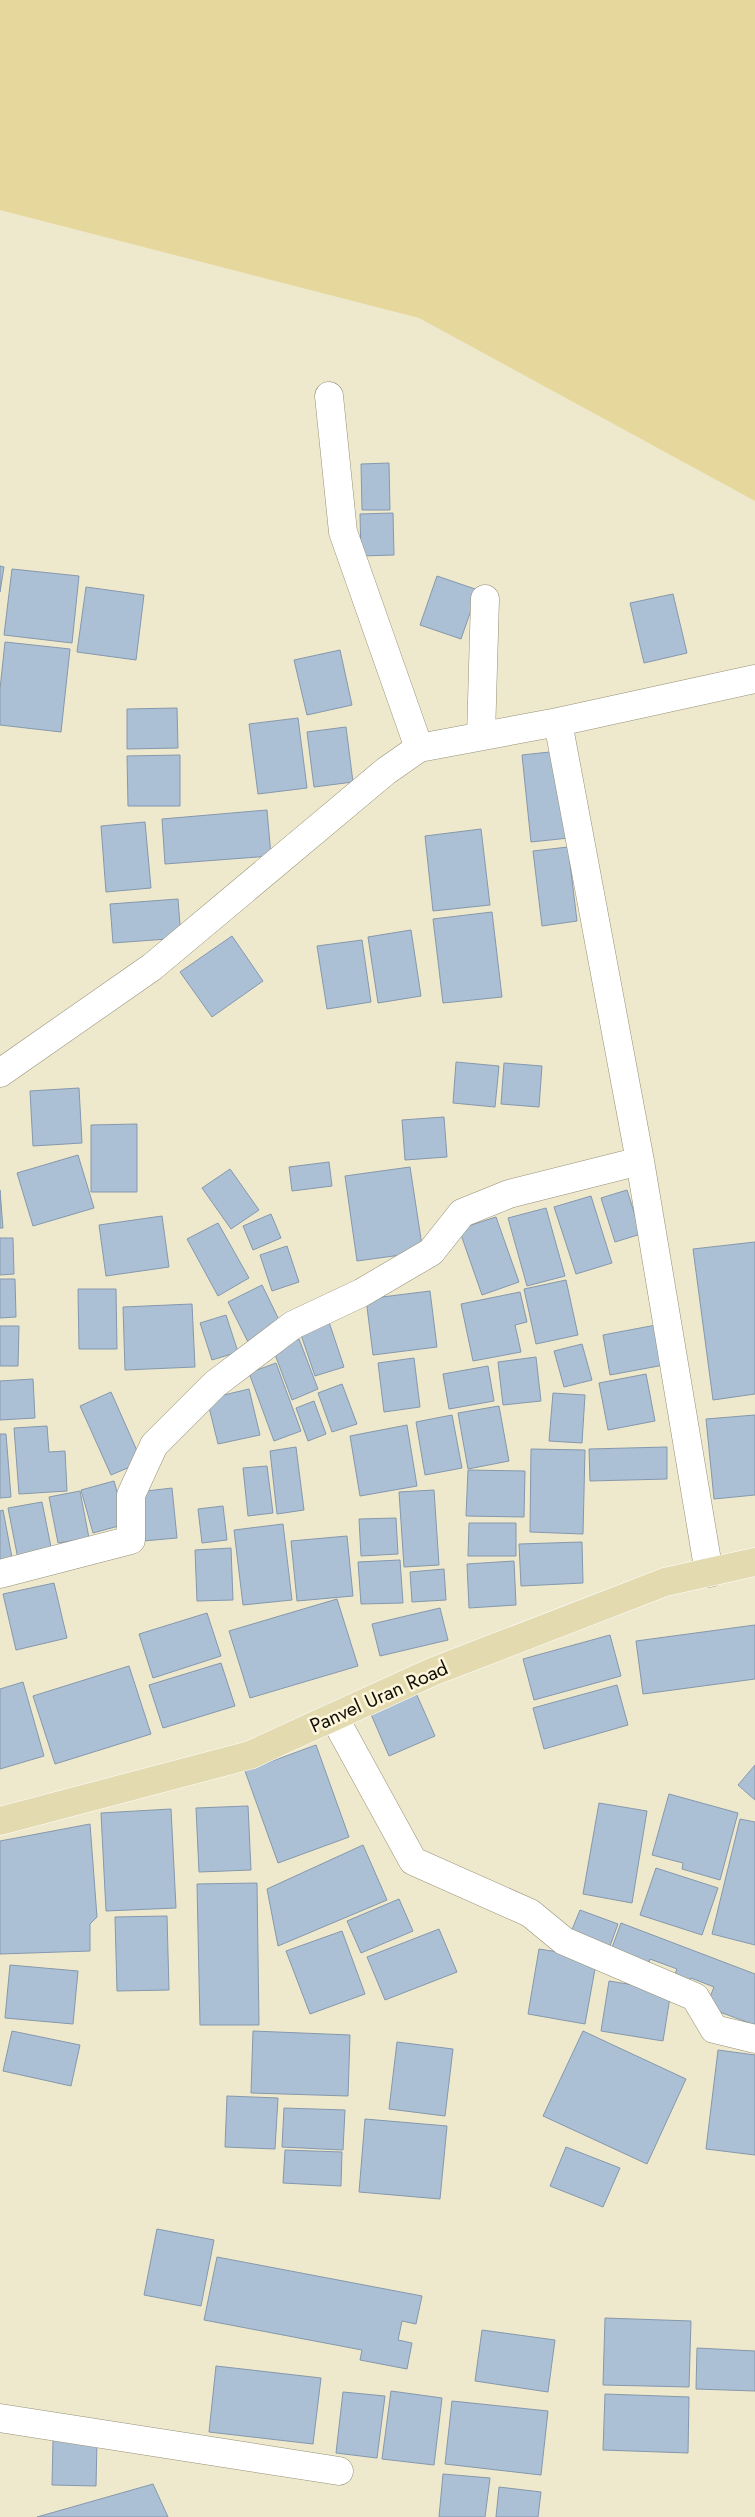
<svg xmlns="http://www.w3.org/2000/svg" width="755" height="2517" font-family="Jost,sans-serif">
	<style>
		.green { fill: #e6d89d }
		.building { fill: #acc0d5; stroke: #8598ac }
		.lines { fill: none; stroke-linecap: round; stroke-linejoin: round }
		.street-casing { stroke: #959076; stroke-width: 29 }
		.primary-casing { stroke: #fff; stroke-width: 29 }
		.street { stroke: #fff; stroke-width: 28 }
		.primary { stroke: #e3dab0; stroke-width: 28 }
		.labels { text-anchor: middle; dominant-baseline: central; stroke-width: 5; stroke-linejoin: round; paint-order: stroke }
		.street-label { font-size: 20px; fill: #110f06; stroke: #fcf5da }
	</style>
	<rect width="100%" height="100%" fill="#eee8cd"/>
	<path class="green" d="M0 0H755V501L419 318 0 210Z"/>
	<path class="building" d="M389 463 390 510H362L361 464Z
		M393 513 394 555 361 556 360 514Z
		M0 566 4 567 0 592Z
		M12 569 79 576 72 643 4 635Z
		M437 576 478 590 461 639 420 625Z
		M86 587 144 595 136 660 77 652Z
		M673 594 687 653 644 663 630 603Z
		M5 642 70 649 61 732 0 725V689Z
		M340 650 352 705 307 715 294 660Z
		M177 708 178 748 127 749V709Z
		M298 718 307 788 258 794 249 724Z
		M346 727 353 782 314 787 307 732Z
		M559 751 569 838 531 842 522 755Z
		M180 755V806H128L127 756Z
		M267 810 271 856 165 864 162 819Z
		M145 822 151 888 106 892 101 826Z
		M481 829 490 905 433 911 425 836Z
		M568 847 577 921 542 926 533 851Z
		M178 899 181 938 113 943 110 904Z
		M492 912 502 997 443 1003 433 919Z
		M411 930 421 996 378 1003 368 937Z
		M232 936 263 981 212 1017 180 972Z
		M362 940 371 1002 327 1009 317 946Z
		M456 1062 499 1066 495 1107 453 1103Z
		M504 1063 542 1066 539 1107 501 1104Z
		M79 1088 82 1143 33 1146 30 1091Z
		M444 1117 447 1157 405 1160 402 1120Z
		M137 1124V1192H91V1125Z
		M78 1155 94 1208 33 1226 17 1173Z
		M329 1162 332 1186 292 1191 289 1167Z
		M410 1167 423 1252 357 1261 345 1176Z
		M230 1169 259 1210 231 1229 202 1188Z
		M0 1190 3 1228H0Z
		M627 1190 641 1234 615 1242 601 1198Z
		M591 1196 612 1263 576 1274 554 1207Z
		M546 1208 565 1276 527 1286 508 1218Z
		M271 1214 281 1238 253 1250 243 1226Z
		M162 1216 169 1267 106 1276 99 1225Z
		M496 1217 519 1282 482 1295 459 1229Z
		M218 1223 249 1278 218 1296 187 1239Z
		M0 1238H13L14 1274 0 1275Z
		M755 1242V1394L713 1400 693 1249Z
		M287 1246 299 1282 272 1291 260 1255Z
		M0 1279H15L16 1317 0 1318Z
		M566 1280 578 1335 536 1344 524 1289Z
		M262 1285 284 1330 250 1346 228 1302Z
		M78 1289H116L117 1349H79Z
		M430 1291 437 1347 373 1355 366 1299Z
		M520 1292 527 1322 515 1325 521 1352 473 1361 461 1304Z
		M192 1304 195 1367 125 1370 123 1307Z
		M226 1315 238 1352 212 1360 200 1323Z
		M328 1319 344 1367 315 1376 299 1329Z
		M656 1325 664 1365 610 1375 603 1335Z
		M0 1326H19L18 1366H0Z
		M299 1339 318 1389 292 1400 273 1349Z
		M582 1344 592 1380 564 1387 554 1351Z
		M536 1357 541 1401 503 1405 498 1362Z
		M414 1358 420 1407 384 1412 378 1363Z
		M276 1363 301 1431 274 1441 249 1373Z
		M488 1366 494 1401 449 1409 443 1374Z
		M646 1374 655 1421 608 1430 599 1383Z
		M33 1379 35 1418 0 1420V1381Z
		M342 1384 357 1424 332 1432 318 1393Z
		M249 1389 260 1435 218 1444 207 1399Z
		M111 1392 142 1462 111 1475 80 1406Z
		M553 1393 585 1395 582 1443 549 1441Z
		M314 1401 326 1434 308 1441 296 1408Z
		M499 1406 509 1461 468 1469 458 1413Z
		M452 1415 462 1468 425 1475 416 1422Z
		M755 1415V1495L714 1499 706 1419Z
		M407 1425 417 1486 360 1496 350 1436Z
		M47 1426 49 1452 65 1451 67 1491 19 1494 14 1428Z
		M0 1434H6L11 1497 0 1498Z
		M296 1447 304 1510 277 1514 270 1451Z
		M667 1447V1479L590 1481 589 1449Z
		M531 1449 585 1450 583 1534 530 1532Z
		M267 1466 273 1513 248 1516 243 1468Z
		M468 1470 525 1471 524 1517 466 1516Z
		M114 1481 126 1524 93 1533 81 1490Z
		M172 1488 177 1538 143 1541 138 1492Z
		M434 1490 439 1565 404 1567 399 1492Z
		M80 1491 89 1538 58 1543 49 1497Z
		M42 1502 52 1552 18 1559 8 1508Z
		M223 1506 227 1540 202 1543 198 1509Z
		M3 1510 13 1563 0 1566V1511Z
		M396 1518 398 1554 361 1556 359 1519Z
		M469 1523H516V1556H468Z
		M283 1524 292 1600 243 1605 234 1530Z
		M347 1536 353 1596 297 1601 291 1541Z
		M582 1542 583 1583 521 1586 519 1544Z
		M231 1548 233 1600 197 1601 195 1550Z
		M400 1560 403 1603 361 1604 358 1562Z
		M514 1561 516 1605 469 1608 467 1564Z
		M444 1569 446 1600 412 1602 410 1572Z
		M54 1583 67 1638 16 1650 3 1594Z
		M337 1599 358 1666 250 1698 229 1631Z
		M440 1608 448 1640 380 1656 372 1624Z
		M207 1613 221 1656 153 1678 139 1634Z
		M755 1625V1679L643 1694 636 1641Z
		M610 1635 621 1676 534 1700 523 1659Z
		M221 1663 235 1706 163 1728 149 1685Z
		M129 1666 151 1734 55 1764 33 1696Z
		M23 1682 44 1756 0 1769V1689Z
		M617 1685 628 1725 544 1749 533 1708Z
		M416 1693 435 1736 389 1756 370 1712Z
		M316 1745 349 1837 278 1863 245 1771Z
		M755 1765V1800L738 1785Z
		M669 1794 738 1813 720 1880 682 1869 683 1863 652 1855Z
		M599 1803 647 1811 632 1903 583 1894Z
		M248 1806 251 1870 199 1872 196 1808Z
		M171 1809 176 1908 106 1911 101 1813Z
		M740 1819 755 1822V1945L712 1934Z
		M90 1824 97 1917 90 1924V1951L0 1954V1841Z
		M363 1845 387 1900 278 1946 267 1889Z
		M656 1868 718 1888 702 1935 640 1915Z
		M257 1883 259 2025H200L197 1884Z
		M399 1899 413 1931 361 1953 347 1921Z
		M580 1910 618 1924 610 1946 571 1932Z
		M167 1916 169 1990 117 1991 115 1917Z
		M621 1923 755 1974V2025L706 2007 714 1987 691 1978 687 1987 672 1981 677 1969 650 1959 647 1967 610 1953Z
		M439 1929 457 1972 385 2000 367 1957Z
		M342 1931 365 1994 310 2014 286 1951Z
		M539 1949 597 1958 585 2024 528 2014Z
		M10 1965 78 1971 73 2024 5 2018Z
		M609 1981 671 1991 663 2041 601 2031Z
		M12 2031 80 2045 71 2086 3 2071Z
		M253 2031 350 2035 348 2096 251 2093Z
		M583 2031 686 2079 647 2164 543 2116Z
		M397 2042 453 2049 445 2116 389 2109Z
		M718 2050 755 2055V2155L706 2149Z
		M227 2096 278 2098 275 2149 225 2147Z
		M284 2108 345 2110 343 2150 282 2147Z
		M365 2119 447 2126 440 2199 359 2192Z
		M566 2147 620 2168 603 2207 550 2186Z
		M285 2150 342 2152 341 2186 283 2183Z
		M157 2229 214 2240 201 2306 144 2295Z
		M217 2257 422 2296 416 2324 402 2321 398 2340 412 2343 407 2369 360 2360 362 2350 204 2320Z
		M605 2318 691 2321 689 2387 603 2385Z
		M482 2330 555 2340 548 2392 475 2381Z
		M697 2348 755 2351V2391L696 2389Z
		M216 2366 321 2378 313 2444 209 2432Z
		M391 2391 442 2398 434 2465 382 2459Z
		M343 2392 385 2396 377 2458 336 2453Z
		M605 2394 689 2397 688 2453 603 2450Z
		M452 2401 548 2411 541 2475 445 2464Z
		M53 2440 97 2441 96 2486 52 2485Z
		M443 2474 490 2478 485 2517H439Z
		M153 2484 168 2517H37Z
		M499 2487 541 2492 538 2517H496Z"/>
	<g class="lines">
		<defs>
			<path id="street" d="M329 396 343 532 419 748
				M481 736 485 599
				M0 1073 152 967 386 771 419 748 558 722
				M709 1573 640 1161 558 722 755 679
				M0 1574 131 1540V1495L154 1445 215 1384 293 1325 361 1293 431 1252 462 1213 509 1194 640 1161
				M334 1717 413 1861 530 1913 564 1941 695 1997 714 2029 755 2039
				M0 2418 339 2471"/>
			<path id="primary" d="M0 1821 250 1755 432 1672 665 1582 755 1562"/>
		</defs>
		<use href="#street" class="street-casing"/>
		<use href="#primary" class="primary-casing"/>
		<use href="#street" class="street"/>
		<use href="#primary" class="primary"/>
	</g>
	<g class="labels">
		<g class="street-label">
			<text transform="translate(379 1697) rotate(-24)">Panvel Uran Road</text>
		</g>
	</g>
</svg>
